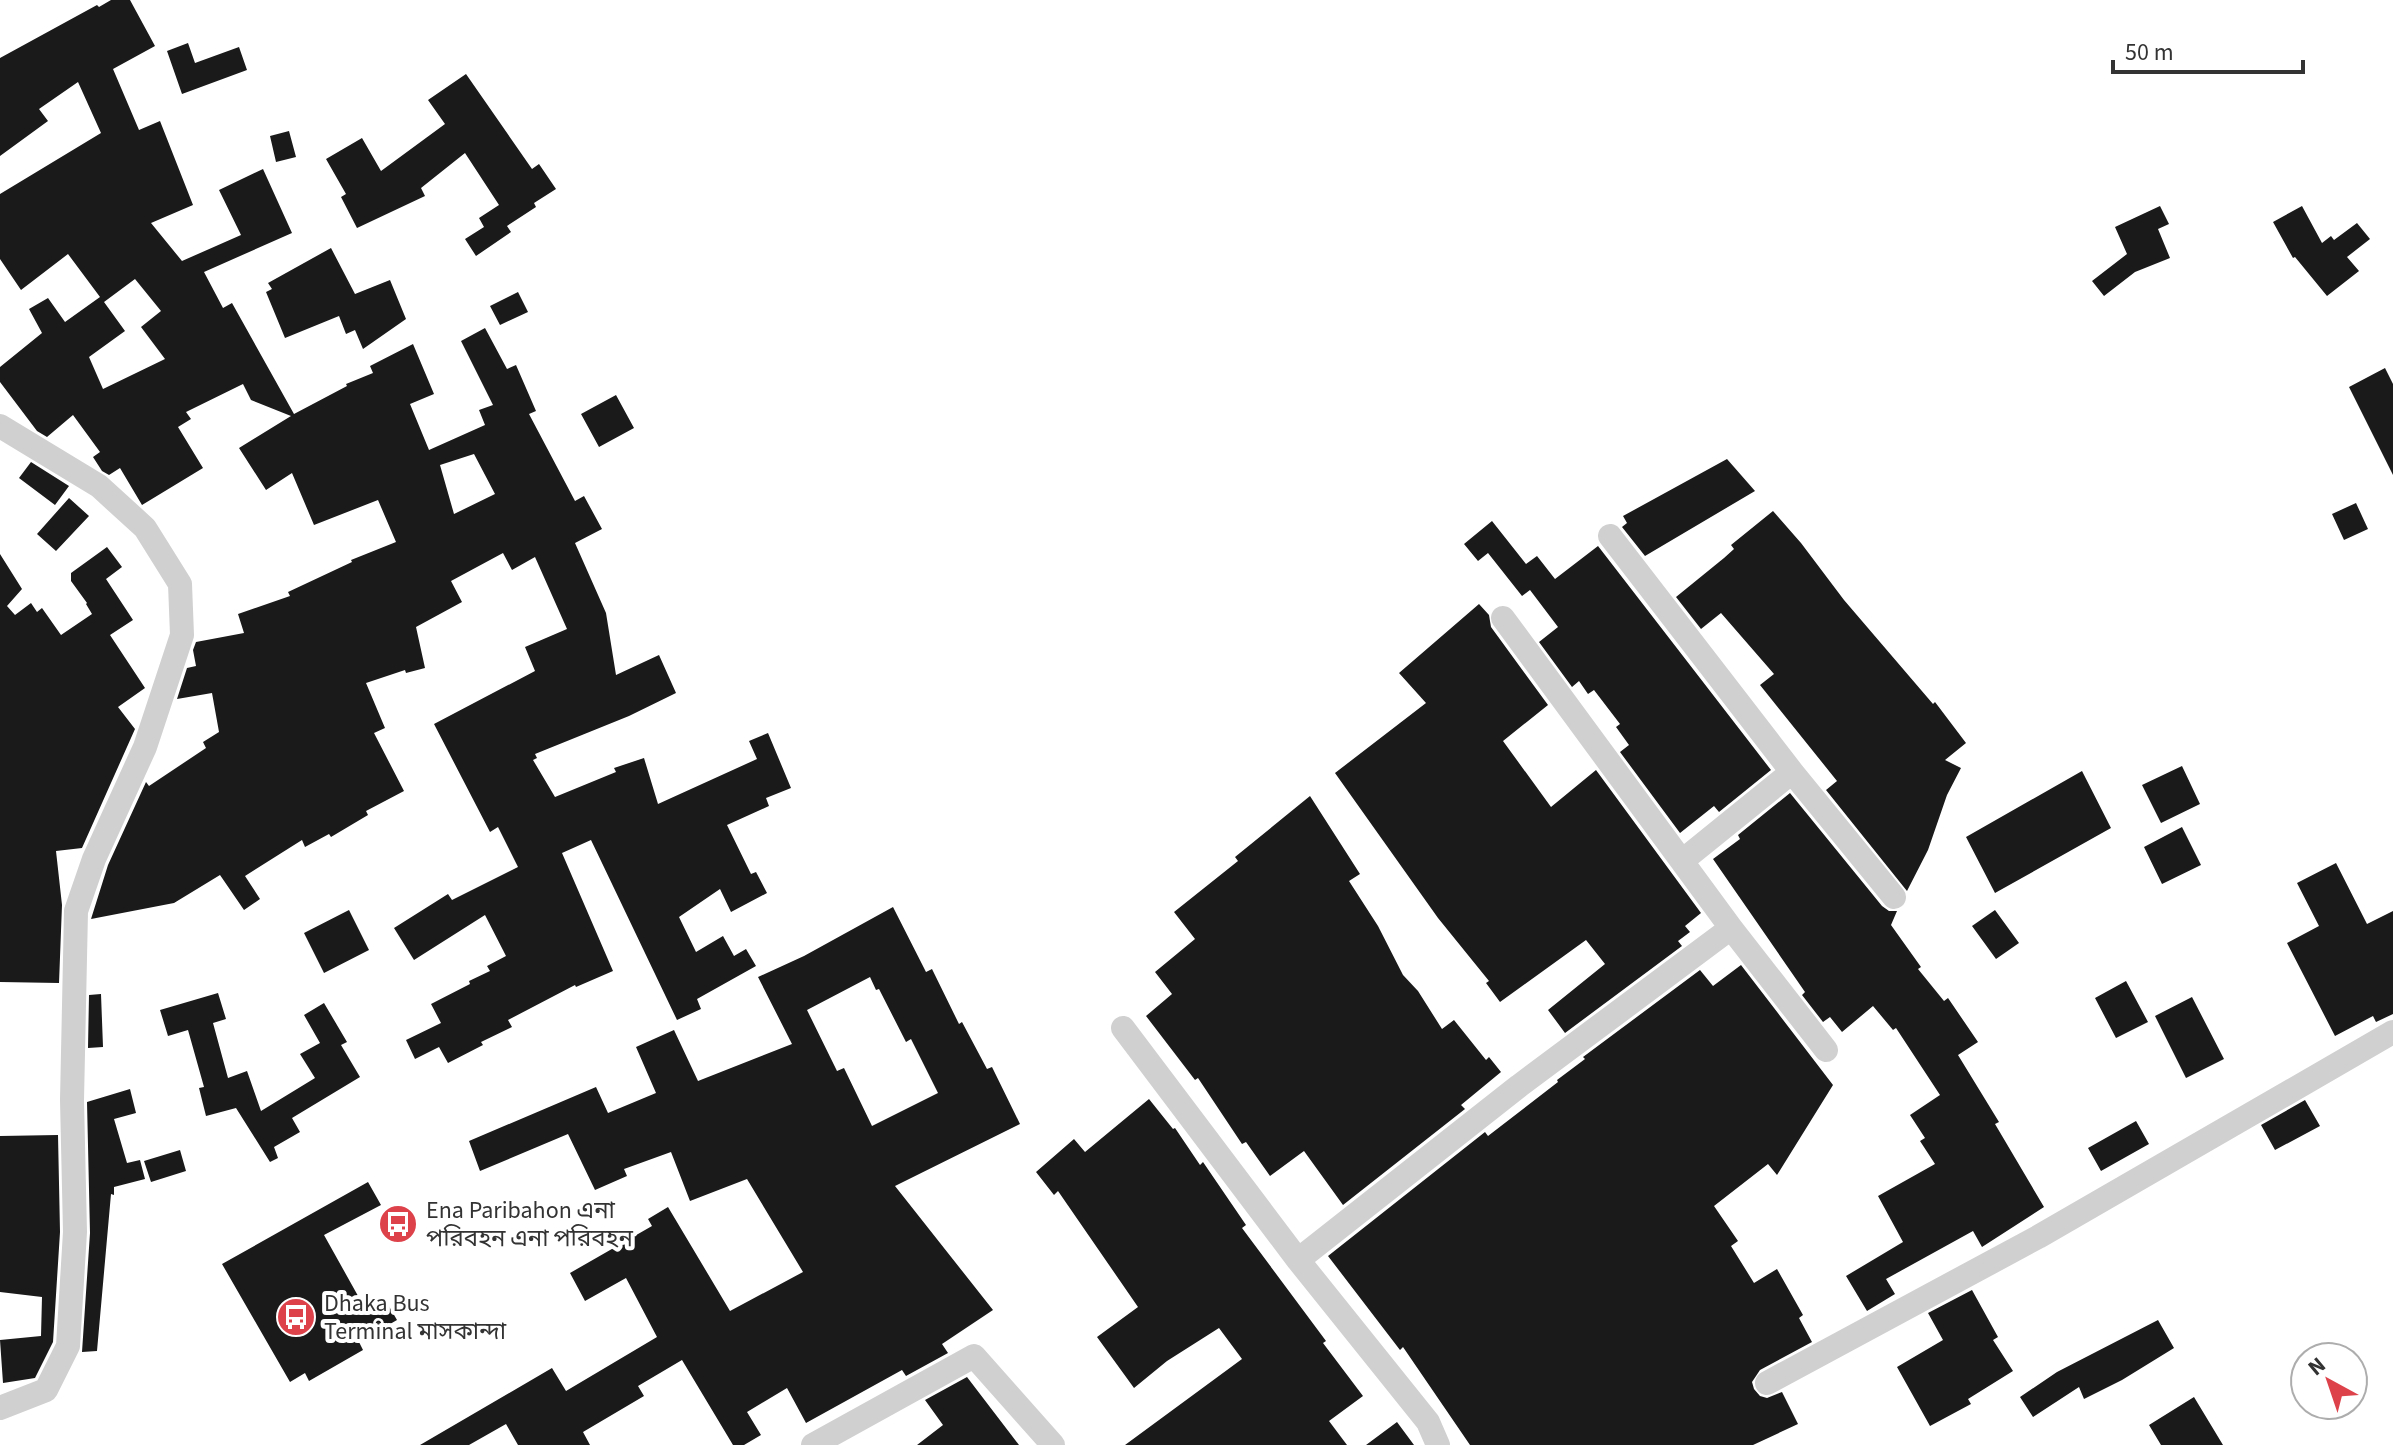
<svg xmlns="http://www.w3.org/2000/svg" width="2393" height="1445" font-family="'Source Sans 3','Noto Sans Bengali',sans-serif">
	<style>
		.building { fill: #1a1a1a; fill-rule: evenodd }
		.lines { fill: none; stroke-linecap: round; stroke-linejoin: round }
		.street { stroke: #d0d0d0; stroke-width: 24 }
		.labels { text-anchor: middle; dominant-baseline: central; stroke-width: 8; stroke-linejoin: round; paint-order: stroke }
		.poi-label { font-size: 24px; fill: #333; stroke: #fff; text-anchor: start }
	</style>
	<rect width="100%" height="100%" fill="#fff"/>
	<path class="building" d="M111 0H130L155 46 113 69 139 130 160 121 193 205 151 223 182 261 241 235 219 190 263 169 292 233 204 272 223 308 232 303 294 414 347 386 346 384 373 373 370 366 413 344 434 394 410 404 429 450 485 425 479 410 493 405 461 341 485 328 507 369 516 365 536 411 529 414 575 501 584 496 602 529 575 543 606 613 616 675 659 655 676 693 629 716 535 754 537 758 533 760 555 797 616 772 614 768 644 758 658 804 757 759 749 741 768 733 791 788 766 798 769 806 727 825 751 874 756 872 767 893 731 912 720 889 679 917 696 952 723 936 734 956 746 949 756 966 697 999 701 1009 677 1020 591 840 562 853 613 971 576 987 575 985 508 1020 512 1027 481 1042 483 1045 448 1063 439 1047 415 1059 406 1040 441 1023 431 1004 470 984 469 981 490 971 487 966 506 956 485 915 414 960 394 928 448 894 452 900 518 867 498 827 490 832 434 724 535 671 525 647 567 629 535 557 512 570 503 553 451 581 462 602 416 627 425 668 406 673 405 670 366 683 385 728 374 733 404 791 366 811 368 815 331 837 329 834 305 847 302 840 245 876 260 899 244 910 220 875 174 903 91 919 108 865 146 782 149 786 206 748 203 742 219 732 212 693 177 699 187 668 196 666 193 650 196 642 244 633 238 614 290 596 288 592 352 562 351 560 396 542 378 500 314 525 292 473 266 490 239 448 291 416 251 400 243 384 186 412 191 419 178 427 203 468 142 505 120 468 109 475 102 471 93 457 100 452 73 415 47 437 37 431 0 382V367L42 333 29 309 48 298 65 322 100 297 68 254 21 290 0 259V194L101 133 78 82 39 109 48 121 0 156V58L97 5 99 7ZM135 279 161 311 141 327 165 359 103 389 89 357 125 331 104 302ZM474 454 495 494 454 514 440 465Z
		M188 43 195 63 239 47 247 70 182 94 167 51Z
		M466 74 532 169 539 164 556 189 534 203 536 207 507 226 511 232 476 256 465 239 484 227 479 218 499 205 465 153 421 188 425 196 357 228 341 197 346 194 326 159 362 138 381 171 445 124 428 100Z
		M289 131 296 157 276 162 270 136Z
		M2160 206 2169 224 2158 229 2170 258 2135 272 2104 296 2092 281 2127 254 2115 227Z
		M2302 206 2322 243 2331 236 2334 240 2357 223 2370 239 2347 257 2359 271 2327 296 2295 257 2293 258 2273 222Z
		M331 248 355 294 390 280 406 319 363 349 355 330 346 334 339 316 285 338 266 292 272 289 268 283Z
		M518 292 528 312 500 325 490 306Z
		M2385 368 2393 384V475L2349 387Z
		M616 395 634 428 599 447 581 414Z
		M1727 459 1755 491 1645 556 1622 527 1627 523 1623 516Z
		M31 462 69 486 55 505 19 478Z
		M69 498 89 516 56 551 37 534Z
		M2356 503 2368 529 2344 540 2332 514Z
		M1773 511 1801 543 1844 600 1933 704 1935 702 1966 743 1945 760 1961 768 1947 795 1928 850 1907 891 1826 790 1837 781 1760 685 1774 674 1721 613 1701 629 1676 597 1724 558 1734 549 1731 545Z
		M1492 521 1526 564 1537 556 1555 579 1598 546 1771 770 1719 812 1714 806 1680 833 1620 752 1629 745 1616 727 1620 724 1594 690 1588 694 1579 681 1572 687 1539 642 1558 627 1530 590 1522 596 1488 553 1478 561 1464 544Z
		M107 547 122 567 106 579 133 620 110 635 145 688 118 707 135 729 82 848 56 851 62 905 59 983 0 982V554L22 589 7 606 15 615 31 603 37 612 42 608 61 635 92 614 86 604 87 603 71 581V573Z
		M1479 604 1489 615 1491 627 1548 705 1503 741 1551 807 1596 770 1701 913 1685 926 1690 932 1678 941 1682 946 1565 1033 1548 1010 1605 964 1586 940 1500 1002 1486 983 1489 981 1438 918 1335 773 1426 703 1399 673Z
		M2182 766 2200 804 2161 823 2142 785Z
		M2082 771 2111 828 1995 893 1966 837Z
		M1790 793 1882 906 1889 911H1897L1891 925 1921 967 1918 969 1944 1001 1948 998 1978 1042 1958 1055 1999 1122 1995 1124 2044 1207 1982 1247 1973 1231 1886 1279 1895 1294 1867 1311 1846 1276 1903 1242 1878 1196 1935 1164 1920 1141 1925 1138 1910 1115 1940 1095 1896 1028 1893 1030 1873 1006 1842 1032 1830 1017 1823 1022 1802 995 1805 992 1713 859 1740 839 1738 835Z
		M1310 796 1360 874 1349 881 1378 926 1403 975 1418 991 1442 1029 1454 1020 1486 1060 1489 1057 1501 1072 1461 1105 1465 1109 1343 1205 1304 1151 1270 1176 1246 1142 1242 1144 1198 1078 1195 1080 1146 1016 1172 994 1155 972 1195 939 1174 912 1238 861 1235 857Z
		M2182 827 2201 865 2162 884 2144 847Z
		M2336 863 2367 924 2393 911V1014L2376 1022 2373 1016 2335 1036 2287 943 2319 926 2297 883Z
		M893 907 926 972 932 969 959 1024 962 1022 987 1069 992 1067 1020 1124 895 1186 993 1310 942 1344 948 1353 906 1376 902 1370 806 1423 787 1388 747 1412 761 1435 744 1445H733L682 1360 638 1386 644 1396 583 1432 590 1445H518L506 1424 469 1445H420L552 1368 566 1391 657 1337 626 1278 585 1301 570 1273 652 1226 648 1219 668 1207 730 1311 803 1272 747 1179 690 1201 671 1152 624 1169 627 1176 595 1190 568 1134 480 1171 469 1141 596 1087 608 1113 656 1093 636 1047 674 1030 698 1081 792 1044 758 977 804 956ZM870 977 876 990 879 989 906 1042 911 1039 938 1093 872 1126 844 1068 837 1071 807 1010Z
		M349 910 369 950 324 973 304 933Z
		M1995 910 2019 943 1996 959 1972 926Z
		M1741 965 1833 1085 1777 1175 1768 1164 1714 1206 1738 1241 1731 1246 1754 1283 1777 1269 1803 1315 1799 1318 1812 1342 1760 1370 1752 1382 1754 1389 1760 1396 1767 1398 1782 1392 1798 1424 1753 1445H1470L1403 1347 1400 1350 1328 1256 1485 1132 1488 1136 1558 1082 1557 1080 1585 1059 1583 1057 1700 970 1713 986Z
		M2126 981 2148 1022 2116 1038 2095 998Z
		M218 993 226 1019 213 1023 228 1078 247 1071 261 1111 315 1078 300 1054 320 1043 304 1015 324 1003 347 1042 341 1045 360 1077 292 1118 300 1132 274 1147 278 1158 270 1162 236 1108 206 1116 199 1088 204 1087 188 1030 168 1036 160 1010Z
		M101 994 103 1047 88 1048 89 995Z
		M2192 997 2224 1059 2186 1078 2155 1016Z
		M130 1089 136 1113 114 1119 127 1163 140 1160 145 1179 114 1187V1195L111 1194 97 1351 82 1352 90 1233 87 1102Z
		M1149 1099 1173 1129 1175 1128 1200 1165 1203 1162 1246 1225 1242 1228 1326 1341 1323 1343 1363 1396 1329 1421 1347 1445H1125L1242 1359 1219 1328 1167 1361 1134 1388 1097 1337 1138 1307 1058 1191 1054 1195 1036 1172 1074 1139 1085 1152Z
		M2305 1100 2320 1126 2275 1150 2261 1125Z
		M2136 1121 2149 1144 2101 1171 2088 1148Z
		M58 1135 60 1232 53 1342 35 1378 3 1383 0 1340 41 1336 42 1297 0 1292V1136Z
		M180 1150 186 1171 151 1182 144 1161Z
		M368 1182 381 1205 324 1235 367 1312 386 1301 397 1320 359 1342 363 1350 309 1381 305 1373 290 1382 222 1264Z
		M1972 1290 1998 1337 1993 1340 2013 1371 1968 1399 1971 1404 1930 1426 1897 1367 1943 1340 1928 1313Z
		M2158 1320 2174 1348 2122 1380 2084 1399 2079 1387 2033 1417 2020 1397 2057 1372Z
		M967 1377 1019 1445H917L943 1425 925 1400Z
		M2194 1397 2223 1445H2161L2149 1425Z
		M1397 1422 1414 1445H1366Z"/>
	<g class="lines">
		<path class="street" d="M0 426 99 486 145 528 180 584 182 635 145 747 94 859 76 911 72 1100 75 1232 68 1346 46 1390 0 1408
			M1610 536 1792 772 1682 861
			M1792 772 1894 897
			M1731 928 1826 1050
			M1123 1028 1298 1260 1428 1422 1438 1445
			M1298 1260 1519 1086 1731 928 1503 618
			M1767 1383 2038 1237 2393 1032
			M813 1445 974 1356 1053 1445"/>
	</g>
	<defs>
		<symbol id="bus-disc" viewBox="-11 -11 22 22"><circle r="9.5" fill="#dd424b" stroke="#fff"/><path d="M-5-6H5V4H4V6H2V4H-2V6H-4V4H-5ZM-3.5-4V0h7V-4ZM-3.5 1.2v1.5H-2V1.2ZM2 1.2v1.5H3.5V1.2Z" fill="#fff"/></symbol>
	</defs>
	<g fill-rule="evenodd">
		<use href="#bus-disc" x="376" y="1202" width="44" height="44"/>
		<use href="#bus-disc" x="274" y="1295" width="44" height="44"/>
	</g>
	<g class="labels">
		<g class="poi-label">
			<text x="426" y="1210">Ena Paribahon এনা<tspan x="426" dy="28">পরিবহন এনা পরিবহন</tspan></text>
			<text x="324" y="1303">Dhaka Bus<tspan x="324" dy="28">Terminal মাসকান্দা</tspan></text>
		</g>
	</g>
	<g transform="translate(2329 1381) rotate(320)"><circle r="38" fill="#ffffff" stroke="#adadad" stroke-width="2"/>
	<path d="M0-6L14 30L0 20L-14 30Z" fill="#dd424b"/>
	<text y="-12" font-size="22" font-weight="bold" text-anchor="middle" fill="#333333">N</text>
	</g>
	<path d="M2113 60v12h190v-12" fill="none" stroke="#333333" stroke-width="4"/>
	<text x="2125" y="60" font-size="24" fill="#333333" stroke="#ffffff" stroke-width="6" paint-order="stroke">50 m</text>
</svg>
